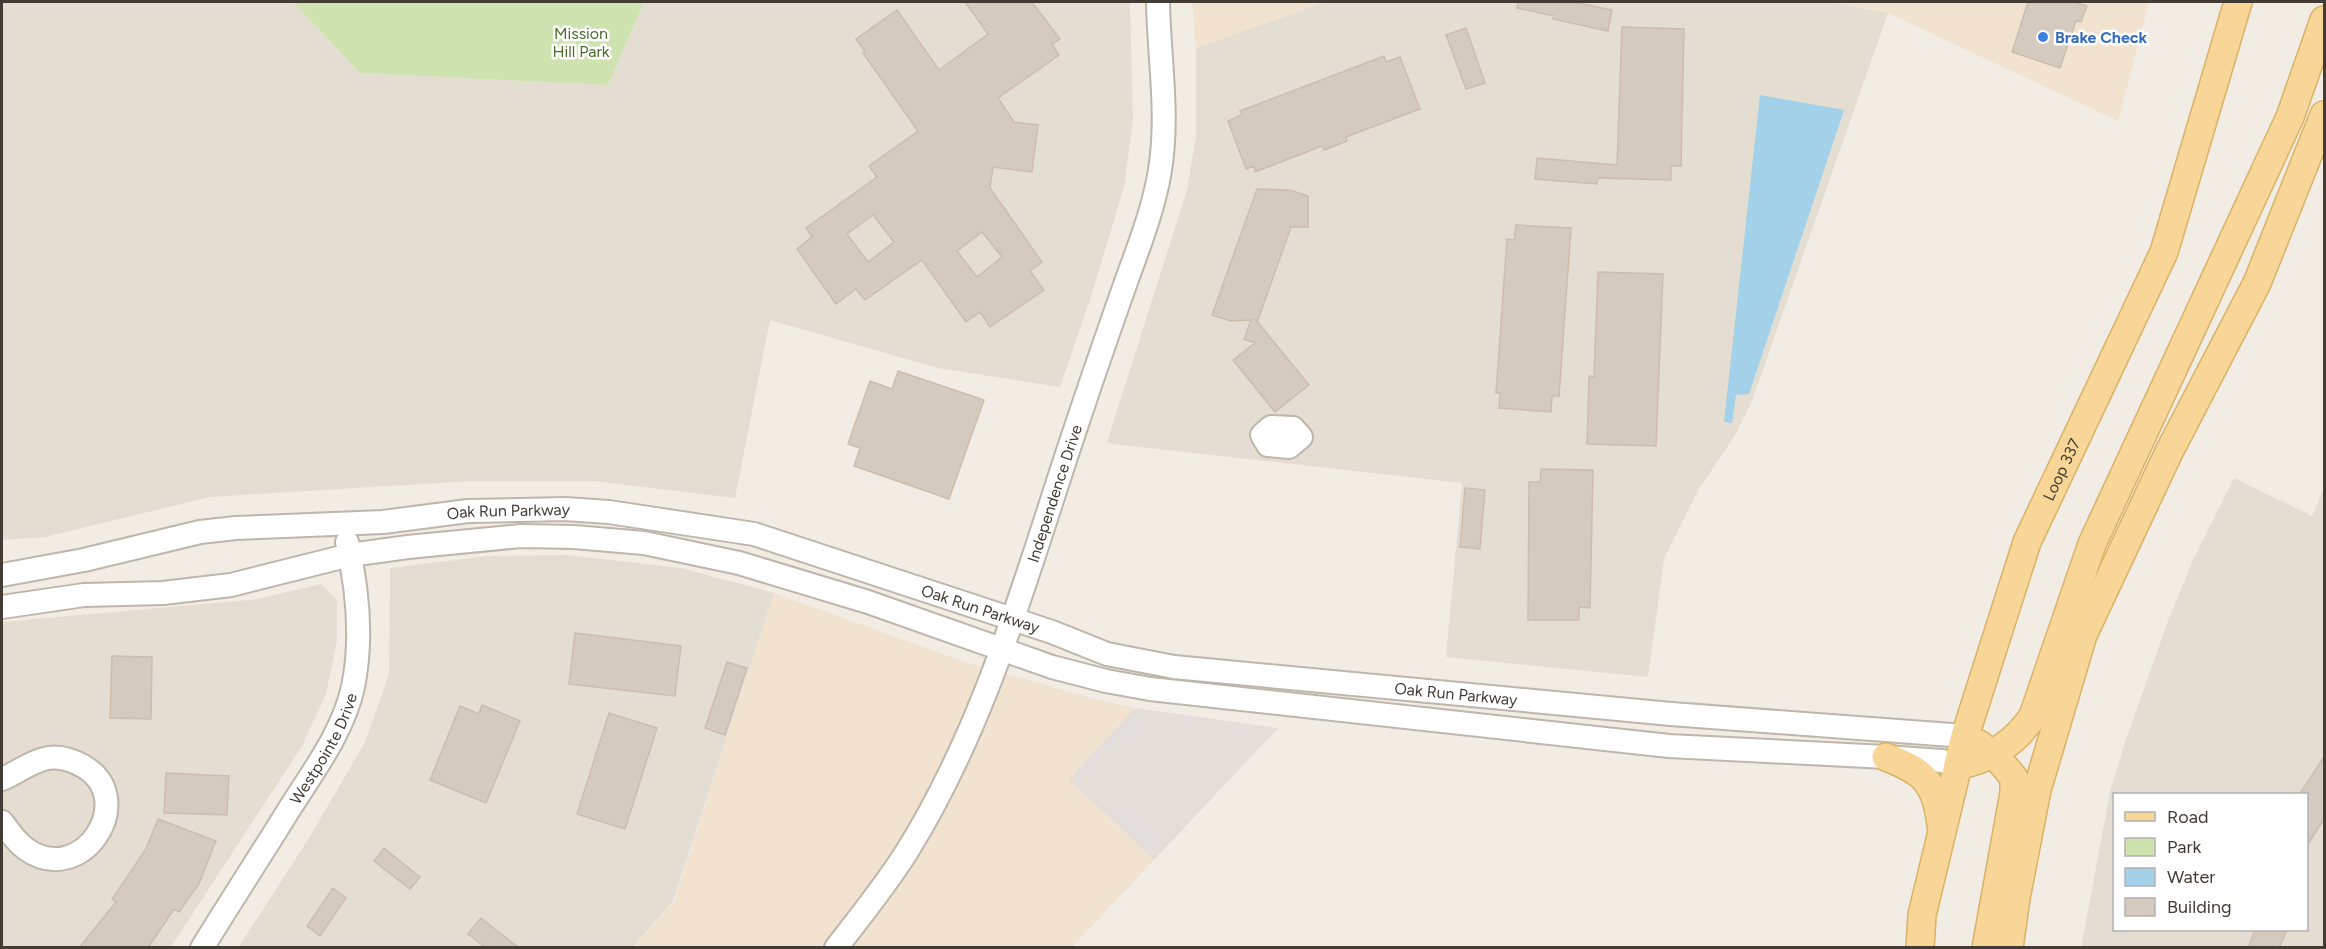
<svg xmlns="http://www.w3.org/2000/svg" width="2326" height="949" font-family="Figtree,sans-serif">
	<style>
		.residential { fill: #e4ded2; fill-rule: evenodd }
		.commercial { fill: #f2e2d0 }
		.industrial { fill: #e3ded9 }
		.green { fill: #cee3af }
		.water { fill: #a3d1ea }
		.building { fill: #d4cabd; stroke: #ccbeae; stroke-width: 1.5; fill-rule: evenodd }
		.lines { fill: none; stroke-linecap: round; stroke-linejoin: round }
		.minor-casing { stroke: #beb6aa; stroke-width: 26 }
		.major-casing { stroke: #dab268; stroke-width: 30 }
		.minor { stroke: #fff; stroke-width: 22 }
		.major { stroke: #f7d697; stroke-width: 27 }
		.shop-dot { fill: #3f7fe0; stroke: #fff; stroke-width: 2 }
		.labels { text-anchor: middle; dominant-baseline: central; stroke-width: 5; stroke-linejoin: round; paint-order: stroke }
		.park-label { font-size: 16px; fill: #496f2c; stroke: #fff }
		.shop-label { font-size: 16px; font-weight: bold; fill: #366cbe; stroke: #fff; text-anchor: start }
		.street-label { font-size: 16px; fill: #423c34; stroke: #fff }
	</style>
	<rect width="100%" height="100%" fill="#f1ece4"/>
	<path class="residential" d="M2 2H293L360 73 608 85 644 2H1130L1133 120 1124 187 1091 297 1060 387 938 368 770 320 735 498 593 481H472L210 497 45 537 2 540Z
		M1325 2H1832L1888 13 1752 401 1734 437 1699 489 1664 559 1648 677 1446 657 1462 483 1113 444 1107 442 1187 190 1196 136V48Z
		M2234 478 2312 516 2324 488V947L2081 948 2110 792 2125 742 2169 618 2194 558ZM2114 794H2306V930H2114Z
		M566 555 681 568 774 593 673 901 633 947 238 948 309 838 365 742 389 674 390 568 487 556Z
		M321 584 337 600V640L326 694 302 746 171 947 2 948V622L258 599Z"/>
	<path class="commercial" d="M1192 2H1325L1196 48Z
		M1832 2H2149L2118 121 1888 13Z
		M774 593 968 663 1091 698 1135 708 1069 779 1154 860 1072 947 633 948 674 901Z"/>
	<path class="industrial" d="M1135 708 1278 728 1154 860 1069 779Z"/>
	<path class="green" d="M293 2H644L608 85 360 73Z"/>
	<path class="water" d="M1760 95 1844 110 1749 394 1736 395 1732 423 1724 422Z"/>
	<path class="building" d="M965 2H1032L1060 39 1052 44 1059 55 998 98 1014 122 1038 125 1032 172 993 167 990 188 1042 262 1030 271 1044 290 990 327 980 312 966 322 922 260 865 300 856 289 836 304 797 249 812 237 806 228 877 177 869 166 918 131 863 53 865 52 856 39 897 10 939 70 988 34ZM873 215 894 242 868 262 847 234ZM982 232 1002 257 977 277 957 251Z
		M1518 2H1574L1612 10 1608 31 1553 19 1554 16 1517 8Z
		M2028 2H2074L2087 6 2081 22 2076 21 2060 68 2012 52Z
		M1622 27 1684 29 1681 166H1671V180L1598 178 1597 184 1535 179 1537 158 1617 165Z
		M1466 28 1485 83 1466 89 1446 35Z
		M1384 56 1386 62 1400 57 1420 109 1346 137 1347 141 1324 150 1322 146 1255 172 1254 166 1246 169 1228 121 1242 115 1240 111Z
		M1257 189 1290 190 1308 196V227H1291L1258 320H1256L1309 385 1275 412 1233 360 1255 343 1244 339 1251 320 1231 321 1212 315Z
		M1516 225 1571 228 1559 396H1552L1551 412 1499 408 1500 393H1496L1507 239 1514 240Z
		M1598 272 1663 274 1656 446 1587 444 1589 376 1594 377Z
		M898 371 984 400 949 499 854 466 860 448 848 444 870 381 892 389Z
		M1541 469 1593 470 1590 608 1579 607V620H1528L1529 482H1540Z
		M1465 488 1485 490 1480 549 1460 547Z
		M575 633 681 646 675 696 569 684Z
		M112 656 152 657 151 719 110 718Z
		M727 662 747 668 725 735 705 728Z
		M482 705 520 721 486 803 430 780 460 706 479 714Z
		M609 713 657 728 625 829 577 814Z
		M2325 755V817L2307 846V795H2299Z
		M166 773 229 776 227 815 164 813Z
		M158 819 216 841 199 884 179 912 174 909 148 948H79L116 902 112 899 146 849Z
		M384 848 420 877 410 889 374 861Z
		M333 888 346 898 320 936 307 926Z
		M481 918 519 948H486L468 934Z
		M2255 930H2287L2279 948H2248Z"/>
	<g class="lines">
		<defs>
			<g id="minor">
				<path d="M1271 427 1293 428 1301 437 1289 447 1268 445 1262 435Z"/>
				<path id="s1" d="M2 575 84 560 200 532 236 528 383 522 468 511 565 509 609 512 754 534 1052 632 1107 654 1174 667 1671 714 1965 736"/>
				<path d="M2 607 84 595 163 593 231 585 350 555 408 547 521 536 574 537 644 543 739 563 868 602 1052 667 1106 681 1150 689 1669 746 1886 757 1942 761 1958 765"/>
				<path d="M2 779C17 773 31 761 48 758 60 756 72 760 83 766 140 799 82 889 26 849 16 842 9 831 2 822"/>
				<path id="s2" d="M202 948C231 901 261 855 290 808 314 770 343 732 353 687 363 638 358 590 347 542"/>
				<path id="s3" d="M836 948C860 917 885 886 906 853 988 722 1027 572 1076 427 1092 379 1109 330 1126 282 1139 246 1154 208 1160 170 1169 114 1159 58 1158 2"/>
			</g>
			<g id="major">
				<path d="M1979 744 2000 761 2014 778V793L1986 948"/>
				<path d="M1886 757C1925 772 1936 783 1941 825"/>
				<path d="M1958 765C1988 761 2017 741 2033 716L2092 544 2290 117 2324 20"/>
				<path id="s4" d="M1920 948 1922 915 1965 736 2027 542 2164 252 2238 2"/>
				<path d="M2009 948 2016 898 2037 790 2083 635 2169 452 2257 283 2324 115"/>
			</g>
		</defs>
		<use href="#minor" class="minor-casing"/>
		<use href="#major" class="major-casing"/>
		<use href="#minor" class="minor"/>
		<use href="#major" class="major"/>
	</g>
	<circle class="shop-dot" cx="2043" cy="37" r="6"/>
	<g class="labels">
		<g class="park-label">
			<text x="581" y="33">Mission<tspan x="581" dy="18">Hill Park</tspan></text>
		</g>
		<g class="shop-label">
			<text x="2055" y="37">Brake Check</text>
		</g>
		<g class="street-label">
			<text stroke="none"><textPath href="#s4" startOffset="501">Loop 337</textPath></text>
			<text stroke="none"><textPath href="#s3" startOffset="508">Independence Drive</textPath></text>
			<text stroke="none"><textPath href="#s1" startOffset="512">Oak Run Parkway</textPath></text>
			<text stroke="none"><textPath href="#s1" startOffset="998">Oak Run Parkway</textPath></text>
			<text stroke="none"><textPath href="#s1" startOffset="1484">Oak Run Parkway</textPath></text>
			<text stroke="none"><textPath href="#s2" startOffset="234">Westpointe Drive</textPath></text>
		</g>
	</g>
	<rect width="2326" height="949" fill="none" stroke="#423c34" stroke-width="6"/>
	<rect x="2113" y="793" width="195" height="138" fill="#ffffff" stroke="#b3b1ae" stroke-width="1.5"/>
	<rect x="2125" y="812" width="30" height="9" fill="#f7d697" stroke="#b3b1ae" stroke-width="1.5"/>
	<text x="2167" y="823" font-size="18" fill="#423c34">Road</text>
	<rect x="2125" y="838" width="30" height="18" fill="#cee3af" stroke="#b3b1ae" stroke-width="1.5"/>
	<text x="2167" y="853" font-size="18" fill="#423c34">Park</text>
	<rect x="2125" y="868" width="30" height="18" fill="#a3d1ea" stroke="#b3b1ae" stroke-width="1.5"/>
	<text x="2167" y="883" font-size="18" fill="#423c34">Water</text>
	<rect x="2125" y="898" width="30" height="18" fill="#d4cabd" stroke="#b3b1ae" stroke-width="1.5"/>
	<text x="2167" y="913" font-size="18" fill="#423c34">Building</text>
</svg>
